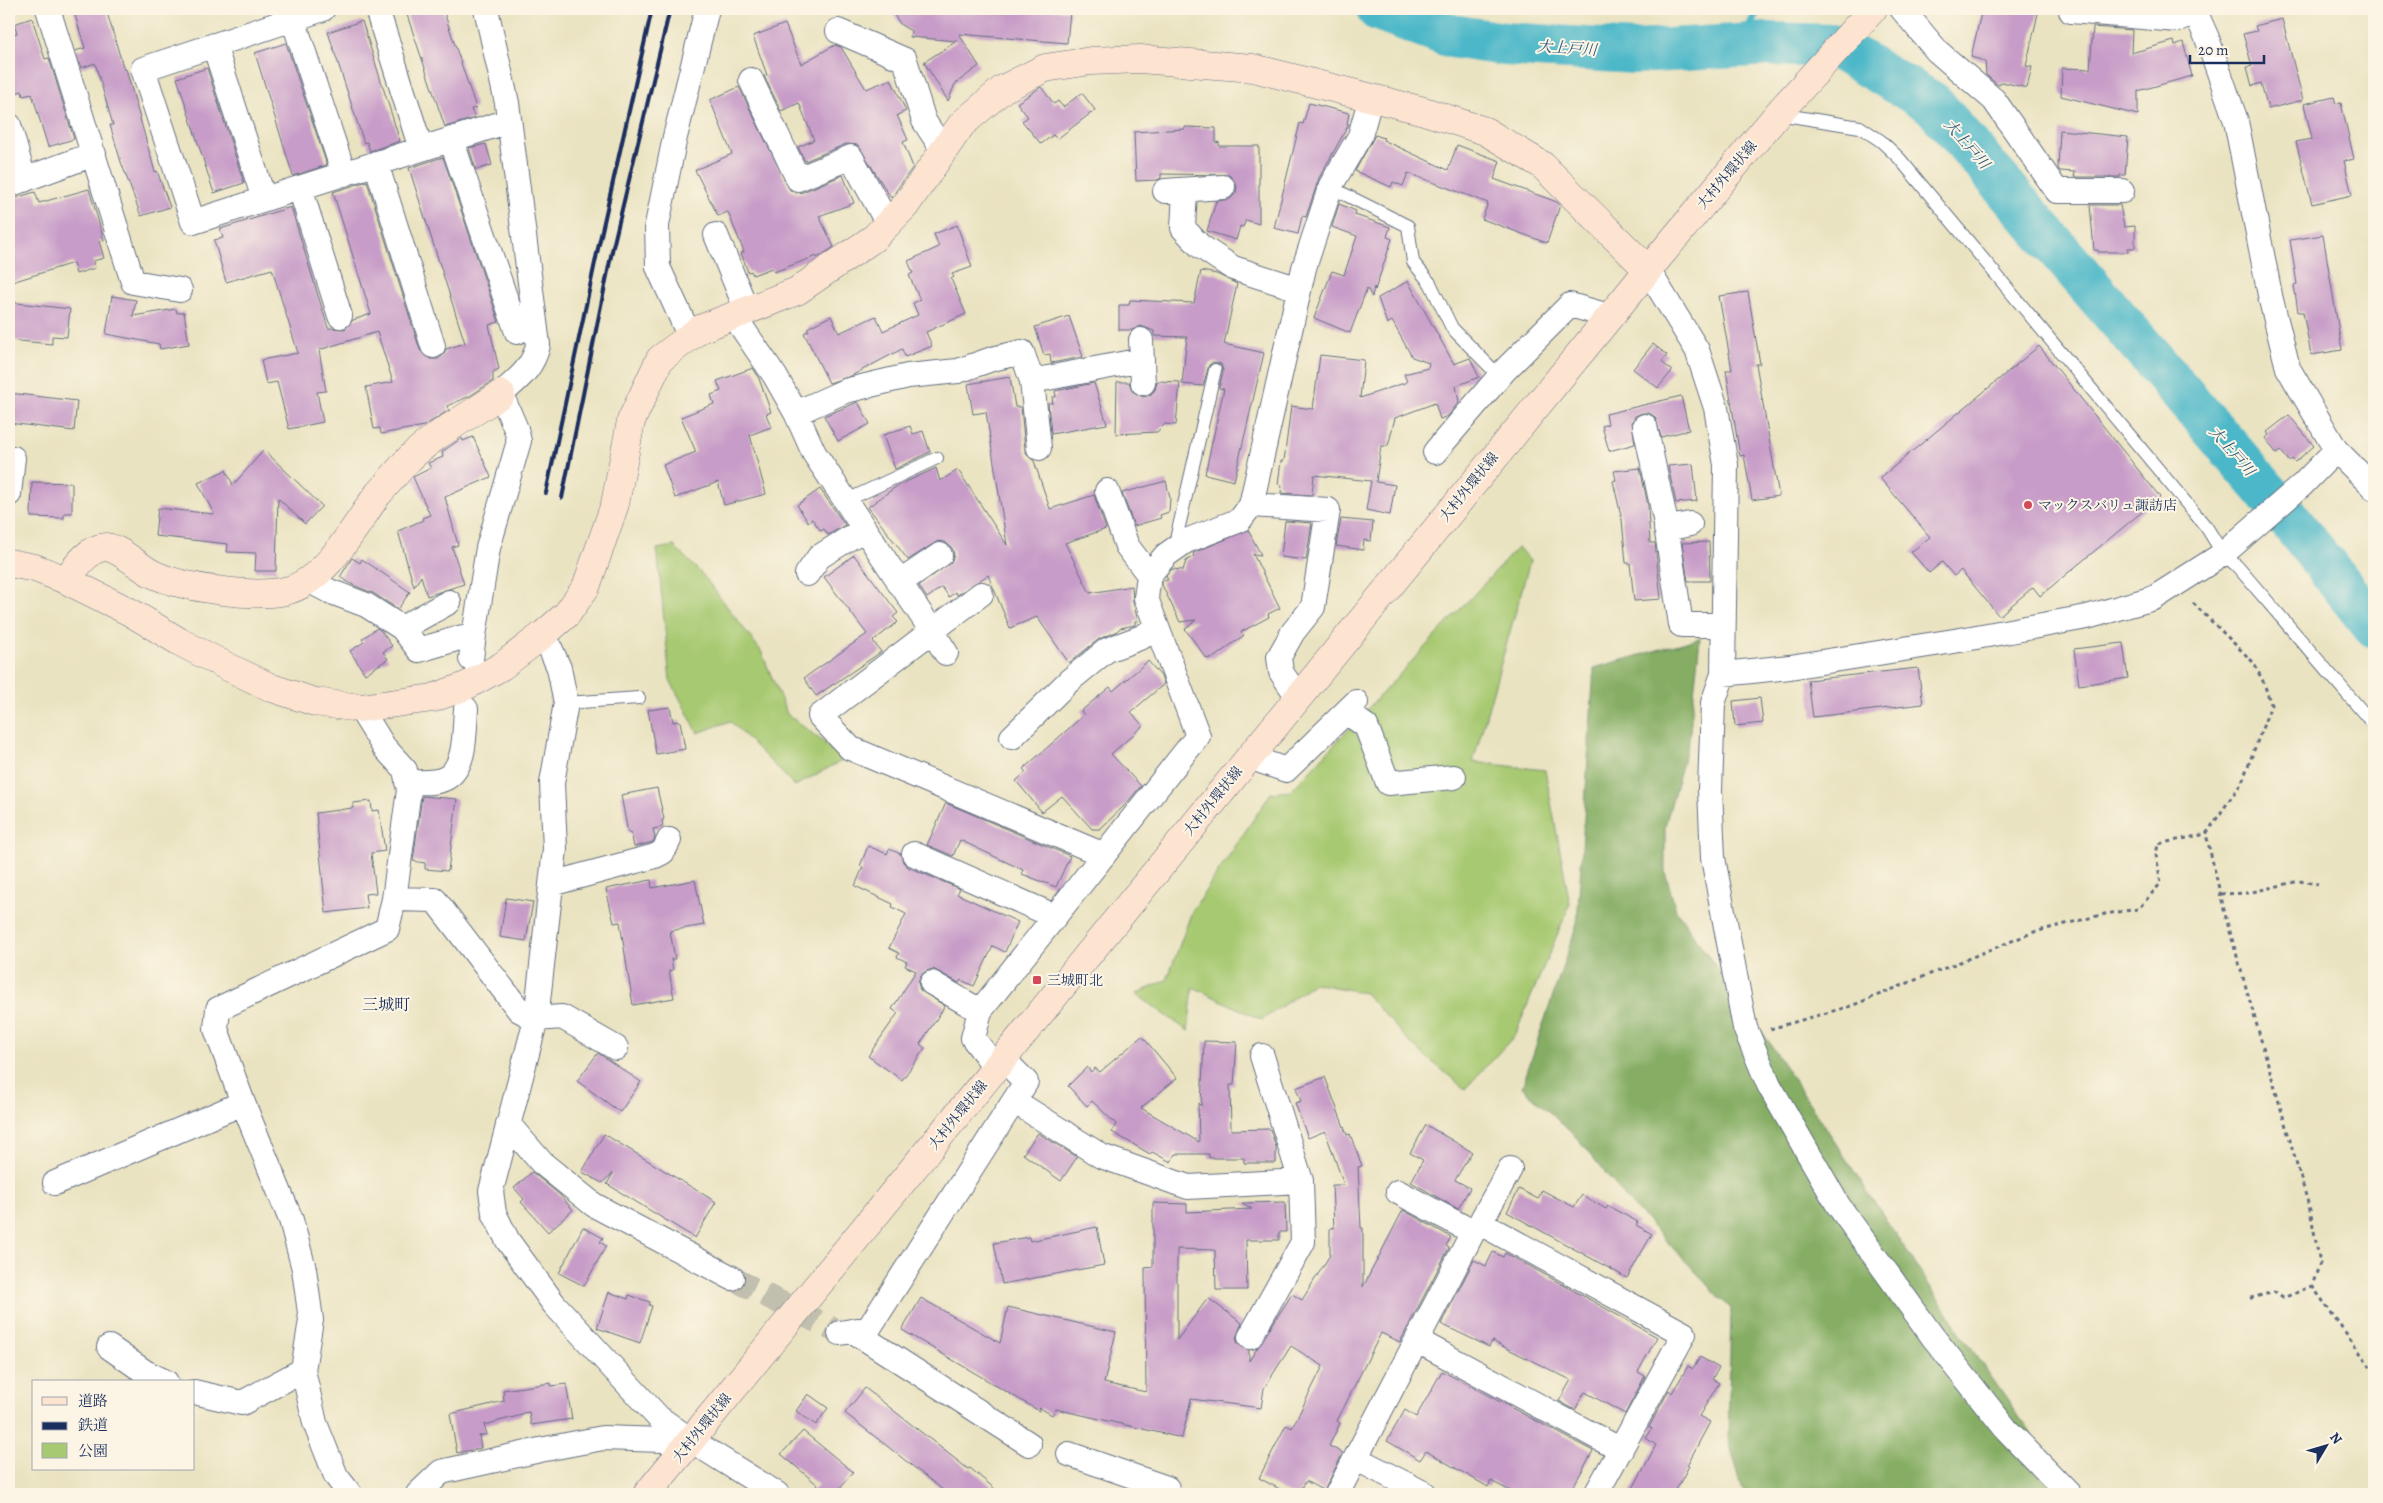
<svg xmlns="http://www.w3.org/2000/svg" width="2383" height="1503" font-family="Alegreya,'Noto Serif JP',serif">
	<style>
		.green { fill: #a7c971; stroke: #617c68 }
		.forest { fill: #85ad63; stroke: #506e60 }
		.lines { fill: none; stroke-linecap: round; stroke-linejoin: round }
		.stream { stroke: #4cb7c8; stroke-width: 8 }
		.river { stroke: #4cb7c8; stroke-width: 44 }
		.building { fill: #c79cc8 }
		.street-tunnel { stroke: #c1bfad; stroke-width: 24; stroke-dasharray: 24 12; stroke-linecap: butt }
		.lane-casing { stroke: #636e81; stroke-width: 14 }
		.street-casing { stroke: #636e81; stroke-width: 26 }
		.secondary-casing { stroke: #636e81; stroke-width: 29 }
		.path { stroke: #636e81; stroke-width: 3; stroke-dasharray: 4 4; stroke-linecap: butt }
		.lane { stroke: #fff; stroke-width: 12 }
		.street { stroke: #fff; stroke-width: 24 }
		.secondary { stroke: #fde4d1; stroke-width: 28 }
		.rail { stroke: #1b2f5e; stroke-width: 4 }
		.poi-dot { fill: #d1495b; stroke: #fcf5e5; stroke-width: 2 }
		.labels { text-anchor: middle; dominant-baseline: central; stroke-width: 4; stroke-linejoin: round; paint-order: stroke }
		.street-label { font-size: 14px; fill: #1b2f5e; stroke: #fcf5e5 }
		.poi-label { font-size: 14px; fill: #1b2f5e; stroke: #fcf5e5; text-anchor: start }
		.water-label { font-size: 15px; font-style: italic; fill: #2a587e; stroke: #fcf5e5 }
		.quarter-label { font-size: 16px; fill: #1b2f5e; stroke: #fcf5e5 }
	</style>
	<rect width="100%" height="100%" fill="#fcf5e5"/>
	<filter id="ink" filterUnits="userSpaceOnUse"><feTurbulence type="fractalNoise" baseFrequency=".02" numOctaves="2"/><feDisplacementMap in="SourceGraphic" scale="10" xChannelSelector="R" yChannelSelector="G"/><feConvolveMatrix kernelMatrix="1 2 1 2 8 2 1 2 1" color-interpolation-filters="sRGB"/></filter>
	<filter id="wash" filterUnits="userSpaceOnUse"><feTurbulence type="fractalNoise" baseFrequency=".0096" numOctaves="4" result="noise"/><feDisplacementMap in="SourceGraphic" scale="20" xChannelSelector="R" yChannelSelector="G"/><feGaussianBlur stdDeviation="1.12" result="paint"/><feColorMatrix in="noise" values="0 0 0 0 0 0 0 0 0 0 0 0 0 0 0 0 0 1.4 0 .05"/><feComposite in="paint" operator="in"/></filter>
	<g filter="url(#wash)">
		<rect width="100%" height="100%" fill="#eae3c1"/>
		<path class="green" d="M674 546 702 574 761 651 787 714 845 759 795 786 730 721 698 733 670 680 657 549Z
			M1518 547 1530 561 1473 762 1545 770 1570 904 1515 1035 1465 1089 1412 1045 1365 993 1314 983 1262 1020 1193 987 1188 1031 1136 994 1167 980 1192 911 1271 793 1291 791Z"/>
		<path class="forest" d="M1700 638 1689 740 1665 826V872L1676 910 1769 1042 1966 1341 2073 1494H1744L1728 1438 1731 1309 1630 1203 1577 1138 1522 1087 1577 924 1594 668Z"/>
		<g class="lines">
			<path class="stream" d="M1740 46 1758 9"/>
			<path class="river" d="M1378 9 1451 36 1504 44 1635 52 1769 44 1834 46 1932 103 2268 493 2374 626"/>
		</g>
		<g id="blocks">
			<path class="building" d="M73 9H106L124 70 126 69 155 172 157 171 170 207 141 216 121 162 110 125H113L95 63 81 68 75 51 85 48Z
				M405 9H443L476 108 471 109 475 118 445 127Z
				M890 9H1041L1070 11 1067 43 959 34 979 66 955 84 948 101 924 62 957 41 910 37 911 31 901 25Z
				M1982 9H2039L2026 66 2032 67 2027 88 2002 82 1998 85 1986 75 1985 61 1971 57Z
				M32 18 45 59 49 58 74 139 48 147 32 94 23 96 22 91 15 93 9 72V36L17 33 14 24Z
				M2282 19 2303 100 2268 109 2261 83 2252 86 2247 67 2252 66 2243 34 2257 31 2255 26Z
				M362 21 400 141 370 151 367 142 364 143 328 32Z
				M785 24 801 64 835 45 841 47 866 89 891 79 906 111 897 115 908 140 903 142 913 167 891 198 858 145 846 144 805 161 798 147 814 140 799 103 781 111 764 76 767 75 753 36Z
				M2093 27 2132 30 2131 53 2174 41 2175 45 2183 42 2192 76 2138 91V115L2061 96 2062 68 2090 69Z
				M286 43 327 165 293 176 255 53Z
				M207 68 244 183 214 193 177 78Z
				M739 87 790 190 796 193 803 192 843 175 854 203 819 216 834 247 817 258 816 256 774 272 772 268 753 275 751 271 748 272 741 253 744 252 728 212 718 216 695 170 732 154 710 100Z
				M1041 87 1054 104 1058 101 1063 107 1082 93 1095 110 1057 139 1053 135 1041 144 1022 121 1028 117 1017 103Z
				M2334 97 2336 104 2341 103 2354 159 2344 161 2352 195 2312 204 2296 142 2312 139 2304 104Z
				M1309 103 1349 113 1347 124H1349L1319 178 1306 217 1302 216 1298 234 1274 228 1300 123 1303 124Z
				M1185 127 1216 128V143L1219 142V146H1259V224L1246 220 1243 227 1240 226 1236 240 1207 231 1216 201 1230 199 1236 193 1237 186 1229 175 1161 174V178L1157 180 1136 181 1134 132 1185 129Z
				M2060 130 2128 137 2125 175H2120V177H2074L2075 172 2060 171 2058 168Z
				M1375 135 1384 138 1383 140 1448 170 1457 145 1500 161 1494 179 1557 202 1560 205 1547 243 1482 219 1488 203 1408 173 1403 186 1393 182 1391 187 1355 171Z
				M486 144 492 165 476 170 469 148Z
				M443 157 499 322 489 325 499 369 493 372V381L470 396 447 406 449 410 424 426 381 434 380 428 374 429 366 387 393 382 377 332 319 350 326 391 317 392 323 422 289 429 277 382 266 384 261 360 298 353 272 269 226 282 214 240 223 238 220 229 291 207 328 328 345 329 353 320 371 314 333 192 367 181 420 350 430 359H438L443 355 446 349 465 343 409 168Z
				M89 189 104 240 99 241 104 258 93 261 95 268 76 274 73 263 9 283V200L35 192 39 203Z
				M1339 204 1356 211 1355 215 1390 227 1387 237 1392 239 1375 290 1374 287 1372 297 1367 288 1350 333 1314 318 1332 271 1344 275 1357 236 1332 227Z
				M2090 205H2120L2124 227 2135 226V248H2128V252H2098V250H2094Z
				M957 225 972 267 952 274 954 277 951 279 966 314 926 332 932 346 905 357 902 349 851 376 829 383 804 333 809 330 807 328 831 316 839 333 876 316 883 331 918 315 913 303 920 300 909 275 913 273 908 261 939 247 934 234Z
				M2323 235 2342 350 2311 355 2303 312H2298L2294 285 2297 284 2290 240Z
				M1201 271 1217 274 1237 284 1224 344 1264 353 1234 481 1205 474 1224 389 1219 388 1223 371 1221 364 1213 362 1209 365 1203 386 1182 384 1187 337 1154 336V331L1141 326 1132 330H1119V305H1129L1130 300 1194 303Z
				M1408 281 1454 364 1470 358 1479 377 1456 386 1459 402 1448 416 1440 419 1435 403 1395 418 1388 446H1381L1376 482 1395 485 1390 515 1366 510 1371 481 1314 475 1312 495 1281 493 1282 485 1278 484 1281 461H1284L1291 406 1313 409 1320 355 1364 360 1360 398 1407 382 1404 374 1428 368 1429 363 1412 357 1392 321 1387 324 1378 298Z
				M1748 292 1760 364H1756L1779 496 1752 500 1744 455 1740 456 1726 370H1732L1719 296Z
				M112 296 136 300 133 316 176 309 177 313 184 312 189 344 160 349 159 344 106 334Z
				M9 302 70 309 67 337 52 336V344L9 340Z
				M1069 316 1083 357 1051 363 1050 354 1044 355 1035 327Z
				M1653 344 1667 355 1662 362 1672 371 1658 388 1633 369Z
				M2039 346 2160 497 2040 596 2033 587 1999 616 1961 570 1954 576 1942 562 1929 573 1911 552 1930 537 1880 478Z
				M753 368 758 376 771 412 766 414 771 427 750 435 766 494 724 505 718 482 675 498 663 465 696 452 681 417 714 404 711 395 721 391 717 381Z
				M1010 377 1015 407H1021L1025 450 1028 456 1034 461 1050 509 1094 495 1106 529 1065 543 1090 593 1132 586 1133 602 1138 621H1135V625L1120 628 1116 632 1099 639 1069 663 1037 617 1010 628 988 575 957 595 955 592 949 597 942 587 927 598 919 586 952 561 954 554 952 548 945 542 938 541 908 560 868 507 897 486 936 468 940 481 958 470 1007 545 986 412 973 414 968 384Z
				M1157 381 1180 382 1176 425 1165 424 1157 432 1116 434 1117 382H1129L1132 391 1143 397 1150 395 1155 390Z
				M1094 383 1107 424 1051 434 1048 403H1053L1052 397H1056L1055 391Z
				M9 393 77 401 74 431 9 423Z
				M1681 396 1689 430 1661 437 1655 417 1649 413H1642L1635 416 1632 422 1635 444 1609 451 1602 426 1608 424 1606 414Z
				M858 402 870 424 838 441 824 416Z
				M2289 415 2314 446 2295 462 2292 459 2289 461 2281 451 2277 454 2265 438 2269 435 2267 432Z
				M910 426 913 434 923 431 930 452 895 469 883 435Z
				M473 437 491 477 445 497 458 545 452 547 464 584 427 596 421 576 414 587 398 531 423 520 422 518 430 515 413 477 431 468 428 463 443 457 442 452 449 447 462 438 463 441Z
				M264 450 322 506 305 524 278 498 276 571H255L256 553 227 552 228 544 155 536 158 508 214 514 198 483 226 470 233 485Z
				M1693 464 1697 501 1676 503 1668 466Z
				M1640 468 1648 506 1650 543H1655L1661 599 1634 601 1630 563H1626L1622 520 1613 481 1616 480 1614 471Z
				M1166 481 1170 498 1169 512 1160 515 1161 518 1134 526 1122 493Z
				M32 482 72 483V513H64V518L31 517Z
				M820 489 845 525 828 535 824 529 821 531 812 519 808 522 797 505Z
				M1341 519 1373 522 1371 541 1364 540 1363 550 1336 546Z
				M1285 521 1312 523 1306 560 1281 557Z
				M1248 530 1261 555 1253 554 1280 608 1268 614 1269 617 1241 632 1244 635 1212 659 1211 657 1207 659 1185 629 1196 620 1180 622 1162 585V581L1168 580 1166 576 1172 569 1183 570 1186 561 1194 556 1193 553Z
				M1709 542 1710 581H1688L1682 543Z
				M854 555 898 613 893 617 898 622 873 641 881 652 816 696 804 678 867 634 824 577Z
				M352 558 360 563 362 559 410 592 398 609 373 593 353 585 340 577Z
				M377 628 382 632 392 646 383 652 388 659 365 674 350 651 364 642 362 639Z
				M2123 643 2128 678 2079 685 2074 649Z
				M1148 661 1161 676 1164 684 1131 712 1143 726 1111 754 1141 786 1125 805 1100 829H1092L1062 796 1042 812 1016 781 1026 772 1023 769 1084 715 1081 711 1110 687 1113 691Z
				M1918 668 1923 704 1813 717 1808 680Z
				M1760 698 1763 723 1735 726 1733 701Z
				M670 707 673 722 680 721 685 749 656 754 648 710Z
				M657 788 664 819 662 820 663 827 653 829 655 837 653 842 634 847 631 832 628 833 621 795Z
				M422 796 457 799 448 871 425 869V863L413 861Z
				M371 801 372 811 379 810 385 851 371 853 376 893 365 894 367 908 326 913 316 813 353 808V803Z
				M946 803 1070 856 1056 887 1022 874 1023 870 960 840 953 856 927 845Z
				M868 846 887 854 889 849 901 854 903 862 908 867 960 889 957 894 1018 922 1005 952 993 946 974 986 961 980 959 983 933 969 926 971 920 976 918 982 920 990 945 1006 920 1044 925 1048 902 1080 868 1056 898 1013 892 1009 916 971 905 966 907 962 897 957 899 953 889 948 906 914 892 907 893 904 855 886 863 867 860 866Z
				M651 880 652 888 695 880 704 925 670 931 675 959H671L673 970 669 971 674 998 633 1005 620 922 614 923 606 889Z
				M506 898 533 902 526 941 500 937Z
				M1142 1036 1177 1078 1141 1108 1199 1142 1198 1103 1201 1106 1204 1041 1237 1042 1234 1085H1230L1231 1130 1270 1129 1276 1147V1163H1244V1158H1209V1154H1175L1171 1162 1152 1152 1150 1154 1112 1132 1116 1124 1092 1101 1087 1106 1068 1086 1087 1067 1091 1072 1095 1068 1100 1072Z
				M598 1053 641 1082 620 1112 577 1081Z
				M1325 1077 1347 1135 1350 1134 1362 1166 1358 1167 1361 1228H1363V1287L1403 1210 1451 1237 1446 1246 1449 1248 1400 1342 1381 1333 1337 1421 1340 1423 1329 1446 1343 1453 1324 1491 1306 1481 1299 1494H1289L1259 1478 1286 1425 1292 1428 1323 1366 1291 1346 1264 1388 1261 1408 1191 1399 1182 1438 1056 1409 1052 1415 1040 1408 1039 1411 902 1330 921 1298 1000 1343 1008 1307 1116 1332 1104 1383 1146 1392 1145 1268 1153 1267V1203L1187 1204V1212L1252 1209 1242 1203 1285 1202 1286 1232H1279V1240H1246L1247 1290H1216L1215 1250 1177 1249V1340L1208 1298 1242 1323 1236 1338 1238 1344 1249 1350V1361L1292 1294 1302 1300 1330 1255V1228H1334L1332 1185H1344L1325 1131 1308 1138 1295 1103 1301 1101 1296 1088Z
				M1426 1125 1472 1152 1455 1180 1470 1188 1458 1209 1411 1182 1423 1160 1410 1153Z
				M1038 1133 1077 1157 1061 1181 1023 1154Z
				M604 1134 716 1202 695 1238 607 1184 613 1173 602 1183 582 1172Z
				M532 1172 560 1195 573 1210 548 1232 521 1202 524 1199 514 1188Z
				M1519 1189 1538 1199 1542 1190 1574 1207 1582 1195 1606 1209 1608 1206 1638 1222 1636 1225 1652 1234 1627 1278 1507 1212Z
				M583 1227 603 1238 600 1242 606 1246 584 1286 559 1273Z
				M1097 1227 1104 1265 1002 1284 994 1243 1029 1237 1030 1241Z
				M1493 1252 1503 1257 1505 1253 1513 1257 1657 1337 1638 1372 1645 1376 1625 1414 1585 1392 1575 1410 1559 1401 1571 1380 1492 1341 1489 1347 1441 1324 1474 1260 1486 1266Z
				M609 1292 628 1299 629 1295 650 1302 649 1305 652 1306 640 1343 597 1328Z
				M1700 1357 1719 1368 1712 1379 1719 1383 1699 1416 1710 1422 1687 1465 1689 1466 1674 1494H1630L1656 1445 1646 1438 1652 1429 1649 1427 1669 1390 1672 1393 1688 1366 1693 1369Z
				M1442 1371 1593 1451 1569 1494H1516L1491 1481 1488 1487 1426 1451 1420 1460 1387 1441 1405 1410 1416 1417Z
				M551 1383V1386L566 1384 572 1419 531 1425 529 1412 522 1413V1415L484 1425 487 1434 479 1436 481 1448 457 1453 450 1414 504 1401 503 1390Z
				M865 1388 968 1469 970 1468 1001 1494H948L845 1413Z
				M808 1394 828 1408 816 1425 796 1411Z
				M803 1431 853 1472 835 1494H810L818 1485 781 1454Z"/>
		</g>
	</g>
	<g filter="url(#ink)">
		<use href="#blocks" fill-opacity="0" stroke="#636e81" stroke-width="1"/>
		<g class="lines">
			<path class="street-tunnel" d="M732 1278 840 1333"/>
			<defs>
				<path id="lane" d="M1778 114 1860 127 1881 141 1899 158 2207 528 2223 554 2237 566 2374 725
					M1330 187 1408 226 1413 262 1430 283 1452 328 1499 376
					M845 501 937 458
					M1174 548 1215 370
					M566 703 639 698"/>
				<path id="street" d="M48 9 133 282 180 290
					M323 9 143 69 193 222 509 121
					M377 9 421 149
					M1902 9 1937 51 1994 100 2057 191H2122
					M2194 9 2207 38 2236 121 2271 300 2288 368 2336 450 2374 488
					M2071 11 2178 20 2196 13
					M293 19 344 174
					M838 31 905 60 924 121 943 150
					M214 45 264 199
					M751 80 798 179 851 157 888 224
					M9 125 24 180
					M451 139 517 332
					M376 163 433 346
					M9 185 94 154
					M300 188 340 316
					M1165 191 1223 187
					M1185 191 1183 228 1200 246 1233 268 1299 289
					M716 235 747 311
					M1648 270 1697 350 1716 408 1726 465 1723 674 1713 703 1710 790 1713 858 1745 1028 1769 1085 1838 1205 1933 1337 2006 1429 2069 1494
					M734 316 775 376 796 413 814 453 932 631 981 594
					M690 337 658 267 657 225 675 137 707 9
					M1141 340 1143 383
					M1032 381 1039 448
					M796 413 845 391 908 376 958 371 992 359 1022 352 1032 381 1142 360
					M1645 426 1665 519 1681 625H1723
					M1435 452 1504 371 1570 305 1609 316
					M1107 491 1127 546 1149 575
					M9 494 13 458
					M1251 505 1328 510 1313 607 1293 632 1279 657 1281 672 1298 697
					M1666 529 1690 524
					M807 574 819 557 864 529
					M308 580 329 591 366 605 402 628 449 602
					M899 583 940 555
					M402 628 419 650 463 637 473 642 471 659
					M544 634 559 668 566 703 552 783 555 849 536 1019 491 1191 494 1213 508 1241 554 1304 658 1417 692 1441 777 1494
					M473 642 488 548 519 441 516 429 501 394C518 379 533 368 538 345L507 103 486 9
					M946 653 932 631 820 716 850 748 1104 855
					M1723 674 1790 667 1960 640 2087 617 2154 598 2223 554 2302 485 2336 450
					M360 708 384 747 405 770 409 790 394 899 435 900 519 1010 536 1019 562 1017 616 1048
					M1346 712 1366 726 1388 783 1454 777
					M1012 737 1070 680 1107 650 1142 637 1156 628
					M1249 757 1286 770 1356 702
					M407 782C419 782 435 784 446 778 467 766 464 730 466 709
					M914 854 1054 916
					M551 884 655 856 663 852 669 840
					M932 983 980 1011
					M1262 1056 1301 1181
					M996 1068 973 1038 980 1011 1198 736 1146 598 1149 575 1166 555 1186 541 1240 520 1251 505 1304 268 1331 185 1360 136 1371 97
					M1014 1101 1101 1156 1188 1187 1301 1181 1303 1242 1250 1337
					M243 1103 291 1220 304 1269 311 1320 303 1370 315 1423 336 1476 350 1494
					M508 1124 542 1163 594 1205 732 1278
					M55 1183 243 1103 216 1029 218 1009 387 929 394 899
					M1398 1192 1473 1232
					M1480 1223 1510 1169
					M853 1331 1029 1444
					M840 1333 869 1328 1026 1082 1003 1059
					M1418 1341 1621 1450
					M109 1347 145 1372 166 1382
					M194 1392 242 1403 303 1370
					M1069 1454 1167 1488V1494
					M1357 1459 1425 1494
					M418 1494 441 1472 540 1450 603 1438 692 1441
					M1337 1494 1473 1232 1480 1223 1684 1334 1596 1494"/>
				<path id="secondary" d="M9 563 35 568 66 580C75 568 89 547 106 547 120 548 141 569 155 575 184 588 254 598 285 591 326 582 355 525 378 494 388 483 398 471 408 460 430 437 474 413 501 394
					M66 580 130 612 180 642 228 667 272 688 315 702 360 708 433 698 466 686 502 666 544 634 567 614 586 587 615 504 631 421 660 359 700 329 797 291 874 238 905 206 962 124 1003 89 1045 68 1091 61 1140 59 1253 68 1424 111 1485 131 1542 165 1648 270
					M647 1494 1648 270 1782 109 1873 9"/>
			</defs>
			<use href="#lane" class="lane-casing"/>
			<use href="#street" class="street-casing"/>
			<use href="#secondary" class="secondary-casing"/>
			<path class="path" d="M2193 603 2253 662 2264 683 2271 705 2242 782 2206 834 2226 918 2310 1210 2320 1263 2312 1286 2283 1298 2274 1292 2247 1299
				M2221 894 2248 893 2299 881 2318 884
				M1770 1029 1851 1006 2034 932 2105 914 2138 909 2161 883 2156 855 2158 844 2206 834
				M2312 1286 2374 1372"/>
			<use href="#lane" class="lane"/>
			<use href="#street" class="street"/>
			<use href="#secondary" class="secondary"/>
			<path class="rail" d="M546 493 599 244 652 9
				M562 498 612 251 670 9"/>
		</g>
	</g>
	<g class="poi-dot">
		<circle cx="2028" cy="505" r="5"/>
		<rect x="1032" y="975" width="10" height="10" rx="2.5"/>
	</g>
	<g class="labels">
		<g class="street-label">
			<text transform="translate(1727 175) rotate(-50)">大村外環状線</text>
			<text transform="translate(1469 487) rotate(-51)">大村外環状線</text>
			<text transform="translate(1213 801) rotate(-51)">大村外環状線</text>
			<text transform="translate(958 1115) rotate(-51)">大村外環状線</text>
			<text transform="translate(702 1428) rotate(-51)">大村外環状線</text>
		</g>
		<g class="poi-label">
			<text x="2038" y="505">マックスバリュ諏訪店</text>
			<text x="1047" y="980">三城町北</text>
		</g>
		<g class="water-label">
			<text transform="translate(1567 48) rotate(4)">大上戸川</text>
			<text transform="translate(1967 144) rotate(49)">大上戸川</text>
			<text transform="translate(2232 451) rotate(49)">大上戸川</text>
		</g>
		<g class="quarter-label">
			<text x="386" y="1005">三城町</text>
		</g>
	</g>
	<rect width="2383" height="1503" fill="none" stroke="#fcf5e5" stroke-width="30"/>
	<rect x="32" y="1380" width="162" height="90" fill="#fcf5e5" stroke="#a2a6af"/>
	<rect x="42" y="1397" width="25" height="8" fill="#fde4d1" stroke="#a2a6af"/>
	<text x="78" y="1406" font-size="15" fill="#1b2f5e">道路</text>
	<rect x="42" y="1422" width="25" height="8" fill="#1b2f5e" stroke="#a2a6af"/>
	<text x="78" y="1430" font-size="15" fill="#1b2f5e">鉄道</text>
	<rect x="42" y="1443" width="25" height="15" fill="#a7c971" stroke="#a2a6af"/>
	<text x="78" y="1456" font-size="15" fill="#1b2f5e">公園</text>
	<g transform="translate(2326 1446) rotate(52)" stroke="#fcf5e5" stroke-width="4" paint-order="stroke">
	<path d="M0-4L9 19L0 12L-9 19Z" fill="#1b2f5e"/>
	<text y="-8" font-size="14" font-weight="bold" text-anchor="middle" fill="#1b2f5e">N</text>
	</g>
	<path d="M2190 55v8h74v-8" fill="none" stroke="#1b2f5e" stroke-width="2.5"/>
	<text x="2198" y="55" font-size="15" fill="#1b2f5e" stroke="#fcf5e5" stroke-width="4" paint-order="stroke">20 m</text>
</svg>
